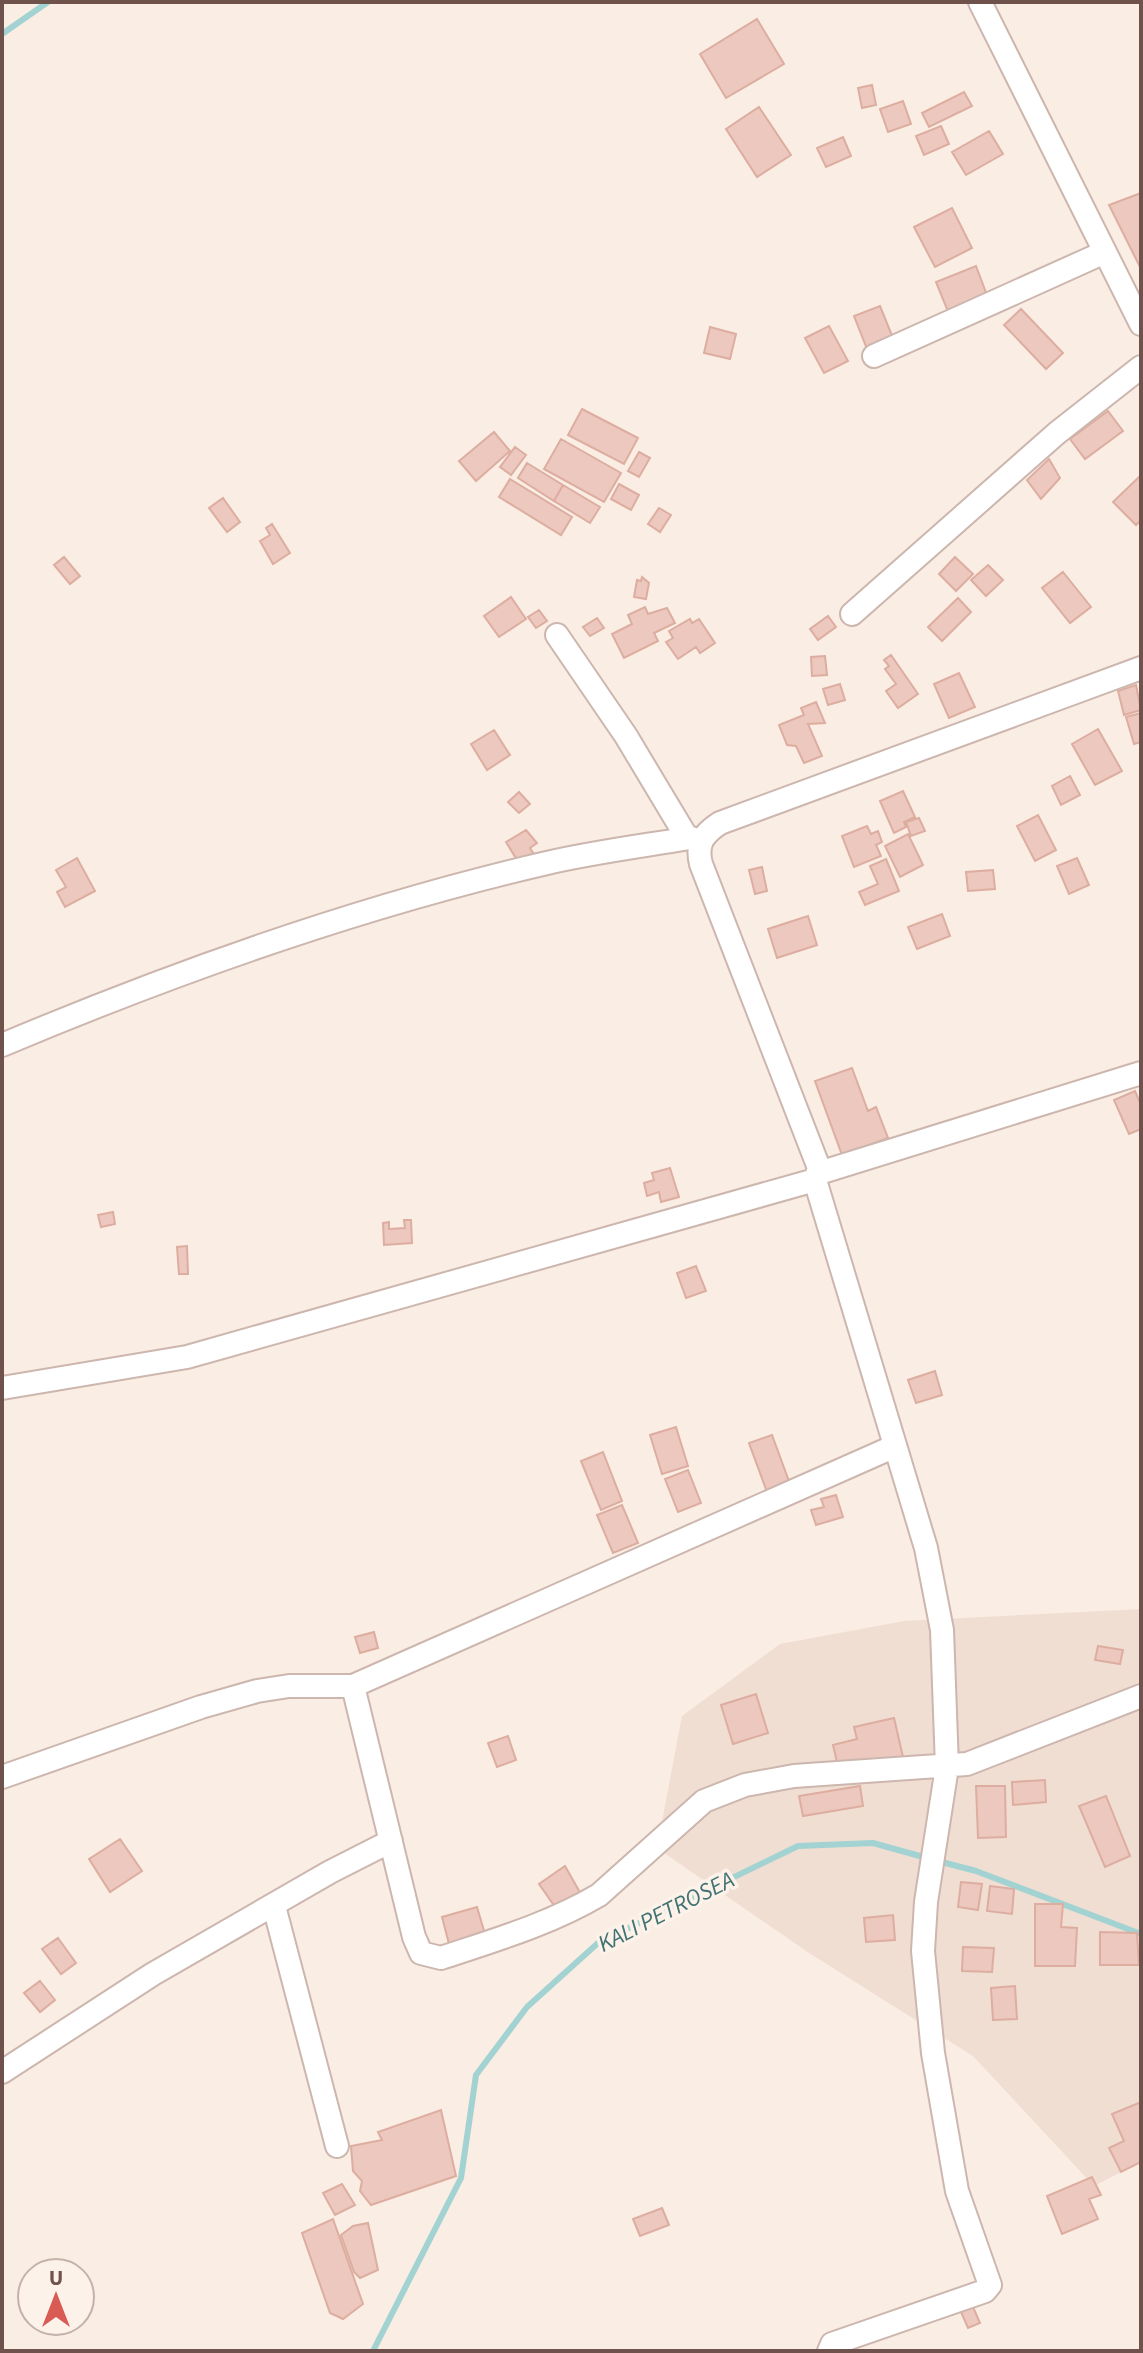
<svg xmlns="http://www.w3.org/2000/svg" width="1143" height="2353" font-family="'Source Sans 3',sans-serif">
	<style>
		.residential { fill: #f0ded3 }
		.lines { fill: none; stroke-linecap: round; stroke-linejoin: round }
		.stream { stroke: #a2d2d1; stroke-width: 6 }
		.building { fill: #ecc8be; stroke: #ddada0; stroke-width: 2 }
		.minor-casing { stroke: #ccb6ae; stroke-width: 26 }
		.minor { stroke: #fff; stroke-width: 22 }
		.labels { text-anchor: middle; dominant-baseline: central; stroke-width: 7; stroke-linejoin: round; paint-order: stroke }
		.water-label { font-size: 24px; font-style: italic; fill: #427373; stroke: #fdf2e9 }
	</style>
	<rect width="100%" height="100%" fill="#faede3"/>
	<path class="residential" d="M1141 1609V2162L1094 2186 973 2056 809 1953 657 1848 682 1716 780 1644 904 1621Z"/>
	<g class="lines">
		<path class="stream" d="M2 34 48 2
			M938 1861 976 1871 1141 1934
			M373 2351 461 2178 476 2075 527 2007 598 1943 798 1846 873 1843 927 1858"/>
	</g>
	<path class="building" d="M757 19 784 64 726 98 700 54Z
		M872 85 876 105 862 108 858 88Z
		M964 92 972 106 929 127 922 113Z
		M903 101 911 124 888 132 880 109Z
		M759 107 791 155 757 177 726 129Z
		M941 126 949 144 924 155 916 136Z
		M989 131 1003 154 966 175 952 152Z
		M843 137 851 156 826 167 817 148Z
		M1141 193V269L1109 205Z
		M952 208 972 248 935 267 914 227Z
		M976 266 988 298 949 314 936 282Z
		M880 306 895 343 869 354 854 316Z
		M1021 309 1063 353 1046 369 1004 325Z
		M829 326 848 361 824 373 805 338Z
		M710 327 736 334 730 359 704 353Z
		M582 409 638 438 624 464 568 435Z
		M1108 411 1123 431 1085 459 1070 439Z
		M494 432 510 451 476 481 459 461Z
		M561 439 621 473 604 502 544 469Z
		M515 447 526 455 511 475 500 467Z
		M639 452 650 458 639 477 628 471Z
		M1049 459 1060 478 1041 499 1027 480Z
		M527 463 563 485 554 501 518 478Z
		M1141 475V520L1136 525 1113 502Z
		M510 479 572 517 561 535 499 497Z
		M619 484 639 495 631 510 611 499Z
		M563 485 600 507 590 523 554 501Z
		M223 498 240 522 227 532 209 508Z
		M659 508 671 515 660 532 648 524Z
		M272 524 290 553 273 564 260 541 270 535 266 528Z
		M64 557 80 576 70 584 54 565Z
		M955 557 973 574 956 591 939 574Z
		M988 565 1003 580 986 596 971 580Z
		M1063 572 1091 607 1070 623 1042 588Z
		M642 577 649 583 646 599 634 597 637 580 641 581Z
		M511 597 526 619 499 637 484 616Z
		M958 598 971 612 942 641 928 627Z
		M645 607 648 614 667 608 675 623 654 633 658 641 624 658 612 634 632 624 628 615Z
		M539 610 547 621 536 628 528 617Z
		M828 616 836 627 818 640 810 629Z
		M597 618 604 628 590 636 583 627Z
		M690 619 692 623 699 619 715 643 700 653 696 647 678 659 666 642 673 638 669 631Z
		M891 655 918 694 898 708 886 691 896 684 885 669 889 666 884 660Z
		M825 656 827 675 812 676 811 657Z
		M959 673 975 707 949 718 934 684Z
		M840 684 845 700 828 705 823 689Z
		M1136 685 1141 710 1124 715 1118 691Z
		M816 702 825 723 808 724 822 756 804 763 796 746 787 745 779 725 804 715 801 708Z
		M1141 713V742L1134 744 1126 717Z
		M1098 729 1122 771 1095 785 1072 744Z
		M494 730 510 755 487 770 471 744Z
		M1070 776 1080 795 1061 805 1052 786Z
		M903 791 915 817 904 822 906 827 894 833 880 801Z
		M519 792 530 804 519 813 508 802Z
		M1038 815 1056 850 1035 861 1017 826Z
		M919 818 925 831 911 836 906 822Z
		M867 826 871 834 878 831 882 842 876 845 881 856 854 867 842 836Z
		M526 830 537 843 530 848 535 856 520 865 506 842Z
		M908 834 923 865 900 877 885 846Z
		M77 858 95 891 65 907 57 892 66 887 56 870Z
		M1077 858 1089 885 1069 894 1057 866Z
		M886 859 899 891 865 905 859 892 878 884 870 866Z
		M762 867 767 891 755 894 749 870Z
		M993 870 995 889 968 891 966 872Z
		M942 914 950 936 917 949 908 927Z
		M808 916 817 945 777 958 768 929Z
		M852 1068 868 1111 876 1107 888 1138 842 1155 815 1081Z
		M1135 1091 1141 1105V1129L1129 1134 1114 1100Z
		M670 1168 679 1197 661 1202 659 1192 647 1196 644 1183 654 1180 652 1173Z
		M113 1212 115 1224 101 1227 98 1215Z
		M404 1220H411L412 1243 384 1245 383 1223 389 1222V1229L405 1228Z
		M187 1246 188 1274H179L177 1247Z
		M696 1266 706 1291 686 1298 677 1273Z
		M935 1371 942 1395 916 1403 908 1380Z
		M676 1427 688 1466 662 1474 650 1435Z
		M772 1435 790 1484 767 1492 749 1443Z
		M603 1452 622 1501 601 1510 581 1461Z
		M688 1470 701 1503 678 1512 665 1479Z
		M836 1495 843 1517 816 1525 811 1510 824 1507 821 1499Z
		M622 1505 638 1543 613 1553 597 1515Z
		M374 1632 378 1648 360 1653 355 1637Z
		M1098 1646 1123 1650 1120 1664 1095 1660Z
		M756 1694 768 1733 733 1744 721 1705Z
		M894 1718 903 1757 839 1771 833 1745 857 1739 854 1727Z
		M508 1736 516 1760 497 1767 488 1743Z
		M1045 1780 1046 1802 1013 1805 1012 1782Z
		M860 1786 863 1806 803 1816 799 1796Z
		M976 1786H1005L1006 1837 978 1838Z
		M1106 1796 1130 1856 1105 1867 1079 1806Z
		M120 1839 142 1871 110 1892 89 1859Z
		M565 1866 582 1896 560 1914 539 1884Z
		M961 1882 982 1884 978 1910 958 1907Z
		M990 1886 1014 1889 1012 1914 987 1911Z
		M1035 1904H1063L1061 1927 1077 1928 1075 1966H1035Z
		M477 1907 485 1934 449 1944 442 1917Z
		M893 1915 895 1940 866 1942 864 1918Z
		M1100 1932 1137 1933 1139 1965H1100Z
		M58 1938 76 1963 61 1974 42 1949Z
		M963 1947 994 1948 992 1972 962 1971Z
		M40 1981 55 2000 40 2012 24 1993Z
		M1015 1986 1017 2019 993 2020 991 1988Z
		M1141 2102V2162L1121 2172 1109 2148 1124 2141 1112 2114Z
		M441 2110 456 2176 371 2205 360 2191 362 2181 353 2171 351 2146 382 2140 378 2132Z
		M1092 2177 1101 2195 1089 2199 1098 2219 1062 2234 1047 2196Z
		M342 2184 355 2205 335 2215 323 2193Z
		M662 2208 669 2225 640 2236 633 2219Z
		M333 2219 363 2304 343 2319 330 2313 302 2233Z
		M368 2223 378 2270 360 2278 354 2272 341 2235 353 2226Z
		M973 2307 980 2323 968 2328 961 2312Z"/>
	<g class="lines">
		<defs>
			<path id="minor" d="M980 2 1141 324
				M874 356 1105 252
				M852 614 1057 433 1141 367
				M557 635 626 736 686 836 699 841
				M2 1045C178 971 361 906 547 863 594 852 643 846 690 838
				M819 1173 1141 1073
				M815 1180 926 1548 942 1630 947 1767 926 1902 923 1951 933 2053 957 2191 990 2285 985 2291 832 2344 829 2351
				M2 1388 187 1357 815 1180 819 1168 701 864C696 844 703 834 720 823L1141 668
				M893 1447 353 1686 414 1937 421 1953 441 1958C495 1940 550 1924 599 1895L704 1801 745 1785 794 1776 967 1764 1141 1696
				M2 1777 201 1707 257 1691 289 1686H353
				M274 1906 337 2146
				M2 2072 153 1974 330 1872 391 1841"/>
		</defs>
		<use href="#minor" class="minor-casing"/>
		<use href="#minor" class="minor"/>
	</g>
	<g class="labels">
		<g class="water-label">
			<text transform="translate(666 1912) rotate(-27)">KALI PETROSEA</text>
		</g>
	</g>
	<rect width="1143" height="2353" fill="none" stroke="#6f524c" stroke-width="8"/>
	<g transform="translate(56 2297)"><circle r="38" fill="#fdf2e9" stroke="#c4b2aa" stroke-width="2"/>
	<path d="M0-6L14 30L0 20L-14 30Z" fill="#d85b54"/>
	<text y="-12" font-size="22" font-weight="bold" text-anchor="middle" fill="#6f524c">U</text>
	</g>
</svg>
